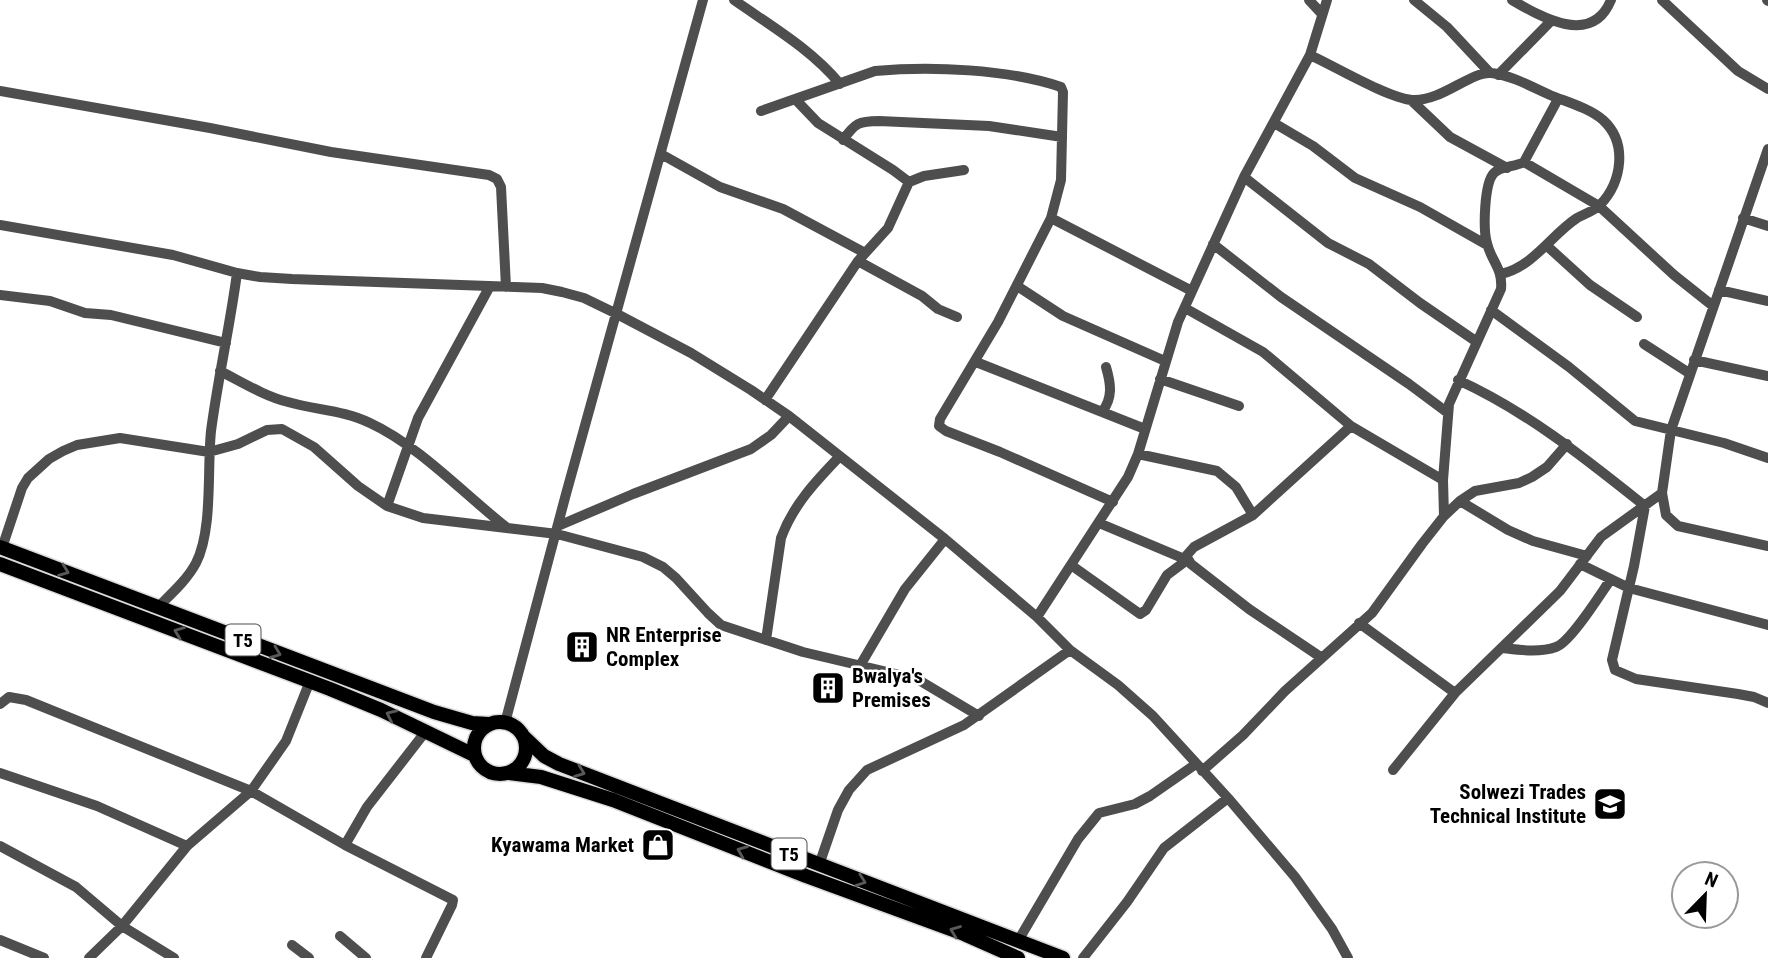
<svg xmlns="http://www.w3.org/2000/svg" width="1768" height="958" font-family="'Roboto Condensed',sans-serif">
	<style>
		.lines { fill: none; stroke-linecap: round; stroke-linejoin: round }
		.highway-casing { stroke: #dbdbdb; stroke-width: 17 }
		.minor { stroke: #4e4e4e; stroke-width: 10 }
		.highway { stroke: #000; stroke-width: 14 }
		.oneway { stroke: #595959 }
		.labels { text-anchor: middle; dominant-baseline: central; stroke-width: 5; stroke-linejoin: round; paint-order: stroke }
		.shield { fill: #fff; stroke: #4c4c4c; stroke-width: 2 }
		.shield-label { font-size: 19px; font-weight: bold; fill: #000 }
		.poi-label { font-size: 21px; font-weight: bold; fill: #000; stroke: #fff; text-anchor: start }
	</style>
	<rect width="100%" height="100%" fill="#fff"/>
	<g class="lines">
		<defs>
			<path id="highway" d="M0 547 434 712 472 723 489 724
				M0 564 330 689 381 710 474 755
				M474 748a26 26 0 1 1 52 0a26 26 0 1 1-52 0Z
				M523 736 544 756 559 764 1063 958
				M509 773 541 777 613 800 806 876 964 934 1018 958"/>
		</defs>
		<use href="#highway" class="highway-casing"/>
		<path class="minor" d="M734 0C771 26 811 49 840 84
			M1309 0 1322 14
			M1414 0 1447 27 1490 73
			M1512 0C1541 17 1592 47 1611 0
			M1662 0 1738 71 1768 89
			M1767 0 1768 1
			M1310 55C1334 66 1388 98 1412 100 1441 102 1471 71 1491 73 1511 75 1532 87 1550 95 1567 102 1589 108 1603 120 1628 143 1622 182 1600 205 1594 211 1584 214 1577 218 1551 235 1533 267 1501 274
			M1498 75 1551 21
			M0 91 210 128 331 152 489 175 497 179 501 187 506 287
			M796 100 818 123 893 170 909 182
			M1411 100 1450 137 1507 168
			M761 111 875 71C931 66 1008 69 1061 87L1063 92 1061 180 1051 218 998 322 940 419 939 426 946 431 1000 452 1113 502
			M1274 123 1313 146 1355 178 1420 207 1487 245
			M843 140C855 123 859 121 879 121L989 126 1062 137
			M661 154 720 187 783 209 865 253
			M1524 162 1599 206 1674 275 1713 306
			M1244 177 1328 243 1369 264 1420 303 1477 342
			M1051 218 1192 291
			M1743 218 1768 226
			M0 225 173 255 237 273
			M1213 244 1281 297 1409 384 1448 413
			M1546 245 1590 285 1637 317
			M858 261 922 296 938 309 957 317
			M1017 286 1063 316 1165 361
			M1719 290 1768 301
			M0 295 50 301 85 313 111 315 226 343
			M1185 308 1263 352 1351 426 1443 480
			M1491 310 1569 367 1635 421 1724 443 1768 458
			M1644 344 1689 373
			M1694 360 1768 376
			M976 362 1145 429
			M220 371C242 382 264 396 288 402 315 410 344 410 370 423 418 445 464 494 506 527
			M1160 379 1239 406
			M1458 380C1528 412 1586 459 1645 506L1634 566 1612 660 1615 670 1636 679 1738 694 1754 697 1768 703
			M765 400 858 261 888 228 909 182 924 176 964 170
			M1102 412C1113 398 1111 384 1106 367
			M1138 454 1217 471 1236 487 1253 515
			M1662 493 1666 515 1678 526 1768 546
			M1460 501 1508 530 1533 541 1587 556
			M387 506 418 418 490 286
			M1444 516 1443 480 1449 404 1501 289C1503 268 1491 261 1487 243 1483 230 1484 183 1494 173 1501 166 1515 167 1524 162L1558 99
			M1099 523 1187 560
			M558 526 633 494 751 449 771 435 789 416
			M2 548 22 488 28 478 49 459 63 451 77 445 120 438 209 452 238 444 267 430 282 429 314 447 358 486 387 506 423 518 557 534 643 557 663 567 676 578 708 613 721 625 803 652 917 679 979 716
			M1580 564 1629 588 1768 625
			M1071 565 1140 614 1146 610 1167 575 1187 560
			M158 607C171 594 187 580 196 563 213 530 207 469 211 431 218 378 230 326 237 273L260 277 292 279 542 288 562 292 584 298 617 314 691 353 751 390 789 416 945 539 1037 617 1070 650 1118 685 1153 716 1228 798 1295 877 1332 929 1348 958
			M1037 617 1128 477 1138 454 1178 322 1244 177 1310 55 1327 0
			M1359 623 1455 693
			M766 640 781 538C793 505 816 481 840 456
			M1502 648C1520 650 1539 653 1556 647 1571 642 1601 593 1611 579
			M1322 658 1249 609 1191 564 1186 556 1194 547 1253 515 1351 426
			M861 664 905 589 945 539
			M0 704 9 697 26 700 251 791 345 845
			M505 723 566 494 703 0
			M1393 770 1455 693 1560 591 1601 537 1662 493 1671 430 1768 149
			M1202 771 1243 735 1285 691 1372 613 1422 544 1444 516 1460 501 1475 491 1519 483 1532 477 1547 467 1567 444
			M0 773 97 806 187 846
			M0 846 76 887 122 926 174 958
			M819 865 838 810 849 790 867 770 964 725 1070 650
			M340 936 366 958
			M0 940 44 958
			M1018 941 1078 839 1099 813 1135 804 1150 796 1196 764
			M292 945 309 958
			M89 958 122 926 187 846 251 791 286 741 310 681
			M426 958 452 905 453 900 345 845 367 807 426 731
			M1083 958 1127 902 1164 848 1228 798"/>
		<use href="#highway" class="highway"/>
	</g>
	<defs><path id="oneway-chevron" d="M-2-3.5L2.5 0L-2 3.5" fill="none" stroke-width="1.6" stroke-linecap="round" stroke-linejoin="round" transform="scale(1.75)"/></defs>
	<g class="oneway">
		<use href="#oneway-chevron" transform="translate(64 571) rotate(21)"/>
		<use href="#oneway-chevron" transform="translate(179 632) rotate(-159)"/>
		<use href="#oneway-chevron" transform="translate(276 653) rotate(21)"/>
		<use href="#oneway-chevron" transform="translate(391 715) rotate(-155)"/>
		<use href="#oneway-chevron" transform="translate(580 772) rotate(21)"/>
		<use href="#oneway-chevron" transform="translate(742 851) rotate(-158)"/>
		<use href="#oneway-chevron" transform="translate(861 881) rotate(20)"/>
		<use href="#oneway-chevron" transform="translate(955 931) rotate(-159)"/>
	</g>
	<defs>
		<symbol id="building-square" viewBox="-11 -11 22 22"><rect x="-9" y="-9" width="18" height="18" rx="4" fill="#000" stroke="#fff"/><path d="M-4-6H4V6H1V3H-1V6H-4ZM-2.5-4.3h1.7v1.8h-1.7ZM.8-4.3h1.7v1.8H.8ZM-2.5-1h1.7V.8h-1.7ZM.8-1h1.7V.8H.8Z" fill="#fff"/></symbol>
		<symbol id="university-square" viewBox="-11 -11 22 22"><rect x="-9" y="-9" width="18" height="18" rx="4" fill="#000" stroke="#fff"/><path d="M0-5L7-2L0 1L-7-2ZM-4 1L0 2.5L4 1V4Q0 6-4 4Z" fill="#fff"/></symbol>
		<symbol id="shop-square" viewBox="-11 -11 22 22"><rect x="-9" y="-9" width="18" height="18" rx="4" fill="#000" stroke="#fff"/><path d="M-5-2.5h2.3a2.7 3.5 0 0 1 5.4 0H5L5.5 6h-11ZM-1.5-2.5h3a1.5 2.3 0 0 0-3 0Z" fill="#fff"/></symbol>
	</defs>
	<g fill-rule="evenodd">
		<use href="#building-square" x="563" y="628" width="38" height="38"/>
		<use href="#building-square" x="809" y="669" width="38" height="38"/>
		<use href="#university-square" x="1591" y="785" width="38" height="38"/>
		<use href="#shop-square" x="639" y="826" width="38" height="38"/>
	</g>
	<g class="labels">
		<g class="shield">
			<rect x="225.5" y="624.5" width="35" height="31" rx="5"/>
			<rect x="771.5" y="838.5" width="35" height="31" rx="5"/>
		</g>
		<g class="shield-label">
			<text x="243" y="640">T5</text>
			<text x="789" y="854">T5</text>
		</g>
		<g class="poi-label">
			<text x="606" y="635">NR Enterprise<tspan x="606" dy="24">Complex</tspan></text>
			<text x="852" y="676">Bwalya's<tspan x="852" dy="24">Premises</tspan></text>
			<text x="1586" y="792" text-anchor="end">Solwezi Trades<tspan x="1586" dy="24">Technical Institute</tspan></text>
			<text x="634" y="845" text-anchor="end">Kyawama Market</text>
		</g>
	</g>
	<g transform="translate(1705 895) rotate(23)"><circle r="33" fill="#ffffff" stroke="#999999" stroke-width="2"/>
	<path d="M0-5L12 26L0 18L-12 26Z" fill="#000000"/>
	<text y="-10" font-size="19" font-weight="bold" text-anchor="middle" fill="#000000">N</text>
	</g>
</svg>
